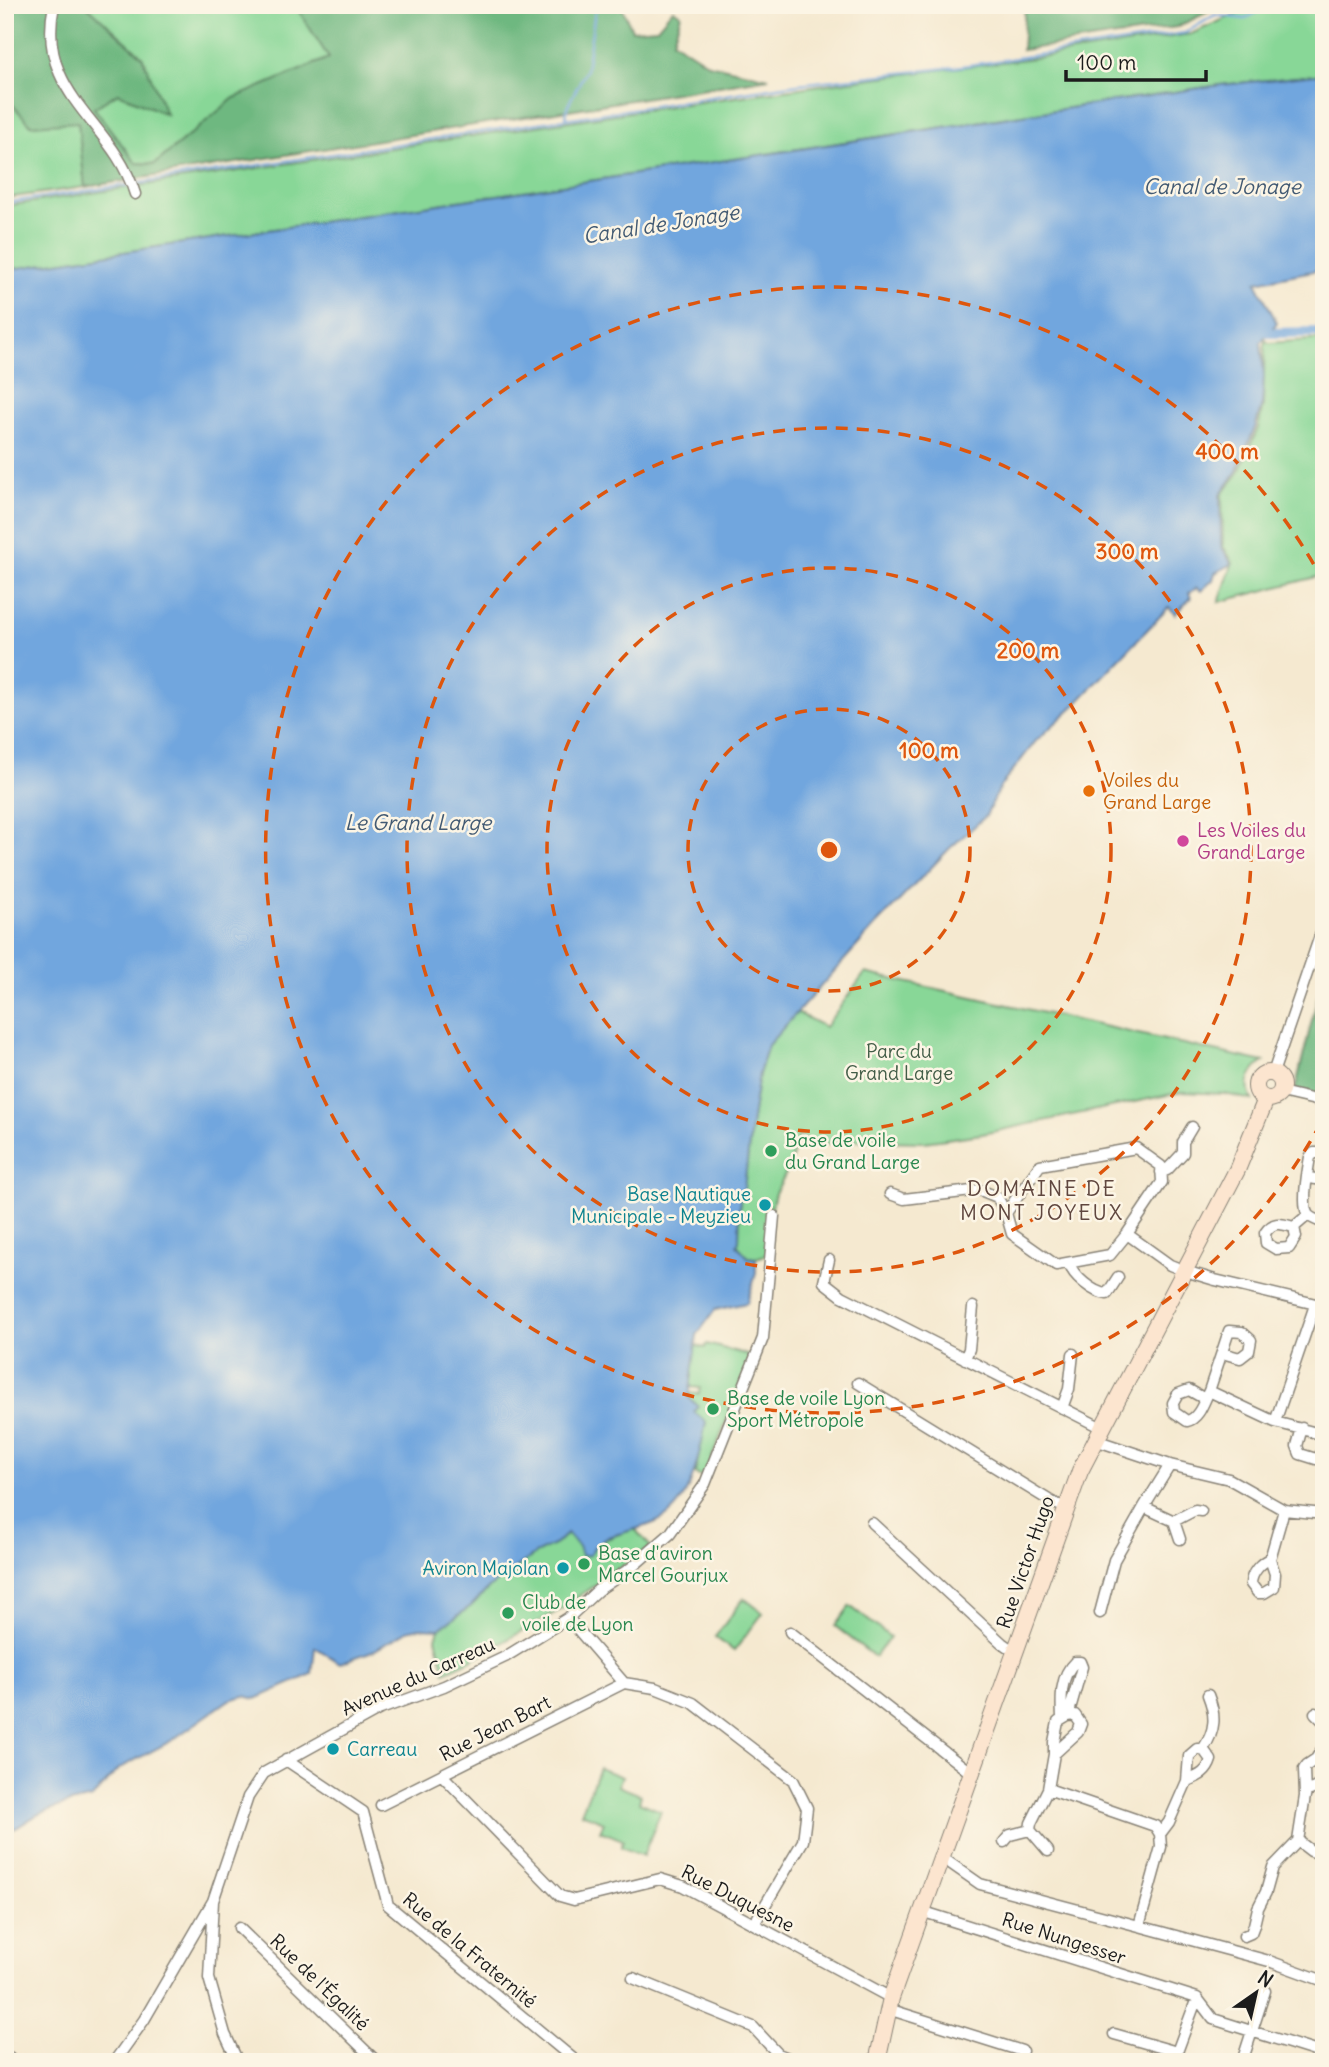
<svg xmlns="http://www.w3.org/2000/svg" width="1329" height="2067" font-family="Delius,sans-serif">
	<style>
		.green { fill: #88d797; stroke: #527a5a; stroke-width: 2 }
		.forest { fill: #6eb880; stroke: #456a4e; stroke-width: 2 }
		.water { fill: #71a6de; stroke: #46617d; stroke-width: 2 }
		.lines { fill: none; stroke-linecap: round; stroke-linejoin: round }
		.stream { stroke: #71a6de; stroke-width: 2.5 }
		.canal { stroke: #71a6de; stroke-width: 10 }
		.street-casing { stroke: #888276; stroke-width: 13 }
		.secondary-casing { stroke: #888276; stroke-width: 18 }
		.street { stroke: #fff; stroke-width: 10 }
		.secondary { stroke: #fce5cf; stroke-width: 16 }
		.ring { fill: none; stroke: #de560d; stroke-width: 3.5; stroke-dasharray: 12 9 }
		.food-dot { fill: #e8710a; stroke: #fcf5e5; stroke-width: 2.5 }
		.hotel-dot { fill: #d1479c; stroke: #fcf5e5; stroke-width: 2.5 }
		.leisure-dot { fill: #2e9e5b; stroke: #fcf5e5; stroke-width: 2.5 }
		.culture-dot { fill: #0f9aa8; stroke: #fcf5e5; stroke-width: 2.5 }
		.labels { text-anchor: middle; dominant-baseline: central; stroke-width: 5; stroke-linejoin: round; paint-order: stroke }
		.food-label { font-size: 19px; fill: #c56008; stroke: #fcf5e5; text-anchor: start }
		.hotel-label { font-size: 19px; fill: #b23c85; stroke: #fcf5e5; text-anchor: start }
		.park-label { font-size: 19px; fill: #425d47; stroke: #fcf5e5 }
		.leisure-label { font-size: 19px; fill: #27864d; stroke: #fcf5e5; text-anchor: start }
		.culture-label { font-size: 19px; fill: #0d838f; stroke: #fcf5e5; text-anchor: end }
		.street-label { font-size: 19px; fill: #1c1c1c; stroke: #fcf5e5 }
		.water-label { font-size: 21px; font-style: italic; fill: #425a73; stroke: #fcf5e5 }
		.neighbourhood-label { font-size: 21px; letter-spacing: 2px; fill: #60473f; stroke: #fcf5e5 }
		.centre { fill: #de560d; stroke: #fcf5e5; stroke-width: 3.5 }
		.ring-label { font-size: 21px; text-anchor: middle; font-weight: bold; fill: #de560d; stroke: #fcf5e5; stroke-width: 5; stroke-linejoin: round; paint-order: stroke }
	</style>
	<rect width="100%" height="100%" fill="#fcf5e5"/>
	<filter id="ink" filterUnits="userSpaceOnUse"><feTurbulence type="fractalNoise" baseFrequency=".0143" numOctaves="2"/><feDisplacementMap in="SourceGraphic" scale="14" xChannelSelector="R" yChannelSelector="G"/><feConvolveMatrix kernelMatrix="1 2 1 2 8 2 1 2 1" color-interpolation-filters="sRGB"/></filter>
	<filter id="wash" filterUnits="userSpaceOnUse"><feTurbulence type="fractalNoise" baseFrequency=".00686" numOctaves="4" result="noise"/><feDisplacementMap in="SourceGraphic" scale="28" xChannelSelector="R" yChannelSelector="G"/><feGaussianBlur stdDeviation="1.57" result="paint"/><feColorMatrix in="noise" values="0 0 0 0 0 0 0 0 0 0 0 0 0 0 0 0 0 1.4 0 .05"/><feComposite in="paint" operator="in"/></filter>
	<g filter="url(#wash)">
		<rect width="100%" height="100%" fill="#f5e9d0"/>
		<path class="green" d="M86 5H295L329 58 234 98 155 164 136 163 94 108 118 93 165 113 142 56Z
			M1256 5H1324V74L1220 85 5 270V206L643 110 842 82 1034 58 1191 34Z
			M7 98 31 125 78 121 85 187 5 198Z
			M1324 339V575L1219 602 1233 562 1223 546 1222 494 1238 474 1258 428 1263 406 1265 340 1269 343Z
			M865 973 1264 1062C1250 1071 1244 1084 1252 1100L1225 1094 1182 1092 982 1134 924 1142 840 1140 817 1147 799 1135 789 1168 775 1193 771 1210 769 1254 756 1258 748 1257 737 1245 739 1240 740 1195 744 1188 752 1119 759 1074 768 1045 796 1012 825 1027Z
			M707 1344 752 1356 704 1478 695 1474 706 1422 693 1412 698 1406 689 1398V1393L699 1394 700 1388 690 1387 694 1345 705 1348Z
			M634 1528 651 1547 579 1596 574 1602 471 1660 445 1672 436 1638 439 1629 471 1606 491 1586 535 1554 556 1544 567 1533 578 1546C598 1545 615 1535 634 1528Z
			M744 1598 763 1613 734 1651 715 1637Z
			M850 1606 890 1637 875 1657 835 1626Z
			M599 1768 622 1777 618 1786 641 1795 639 1802 661 1811 643 1856 621 1847 623 1840 600 1831 604 1822 581 1813Z"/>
		<path class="forest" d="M5 5H86L142 56 166 114 118 93 94 108 136 163 155 164 234 98 329 58 295 5H621L632 30 657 28 673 9 681 14 673 41 709 64 769 78 85 187 78 122 31 125 7 99 5 100V19H13Z
			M1025 5H1256L1245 11 1214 9 1177 27 1022 50Z
			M1319 991H1324V1096L1295 1090Z"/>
		<path class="water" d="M1324 74V269L1256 282 1277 323 1261 342 1264 376 1262 404 1255 428 1236 473 1220 495 1221 546 1232 564 1215 573 1213 580 1201 591 1197 588 1189 593 1191 598 1175 614 1169 607 1077 703 1036 741 1000 787 986 816 949 849 874 927 768 1045 759 1074 752 1119 744 1188 740 1195 739 1240 737 1245 748 1257 756 1258V1273L747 1303 715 1310 697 1335 689 1398 698 1406 694 1412 706 1422C699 1455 692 1507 656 1522 640 1529 620 1533 603 1539L599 1546H595L590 1555 581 1556 578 1546 567 1533 556 1544 535 1554 491 1586 471 1606 439 1629 420 1628 407 1631 375 1650 340 1663 315 1647 312 1674 256 1699 244 1696 229 1700 171 1741 120 1768 92 1798 66 1804 37 1815 16 1828 5 1830V270L1220 85Z"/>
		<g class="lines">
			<path class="stream" d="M1306 5 1324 7
				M566 119 567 107 586 70 596 5
				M134 184 798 84 956 67 1185 33 1215 15 1245 19 1263 9 1284 5
				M5 203 128 185"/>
			<path class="canal" d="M1270 333 1324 332"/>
		</g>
	</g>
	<g filter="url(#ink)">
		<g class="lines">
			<defs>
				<path id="street" d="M54 5C35 95 113 121 135 194
					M1273 1073 1324 924
					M1281 1092 1324 1102
					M1324 1153H1314L1310 1157C1308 1169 1301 1205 1308 1215 1312 1219 1319 1221 1324 1223
					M1161 1172 1167 1170 1183 1153V1142L1192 1127
					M1308 1178 1324 1180
					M890 1194 904 1199 980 1190 997 1197 1006 1213 1012 1234 1056 1265 1110 1255 1127 1234 1170 1265 1185 1271 1215 1280 1324 1306
					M1006 1213 1040 1165 1136 1148 1161 1166 1162 1182 1127 1234
					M1294 1227 1296 1237 1289 1248 1276 1249 1266 1243 1265 1233C1274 1220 1281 1224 1294 1227L1308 1215
					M829 1260 824 1282 842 1296 1102 1428
					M1069 1263C1073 1276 1093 1293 1107 1294L1118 1277
					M1222 1353 1240 1358 1249 1351 1251 1340 1242 1332 1229 1331 1209 1391 1275 1422 1315 1305
					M965 1359 969 1349 973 1307
					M858 1383 1052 1502 1066 1508
					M1205 1399 1189 1390 1178 1394 1173 1403 1174 1412 1187 1421C1199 1419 1204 1401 1209 1391
					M1062 1408 1069 1389 1073 1354
					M1275 1422 1324 1435
					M1302 1428 1297 1446 1300 1454 1316 1459 1320 1456 1324 1448
					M1095 1440 1170 1465
					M1144 1507 1174 1521 1195 1510 1201 1511
					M1174 1521 1180 1539
					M872 1523 1002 1643 1015 1652
					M1270 1559C1261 1562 1251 1573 1251 1584L1258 1593H1264L1274 1587 1275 1574 1270 1559 1284 1510
					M1100 1613 1114 1560 1144 1507 1170 1465 1229 1479 1284 1510 1324 1514
					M568 1618 624 1683 655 1688 693 1703 793 1780 807 1808 803 1841 754 1924
					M790 1632 971 1773
					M1315 1713 1324 1722
					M1062 1718C1061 1698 1060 1676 1075 1662H1080L1082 1667 1068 1716
					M1203 1749C1216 1730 1216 1715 1208 1695
					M1316 1759 1324 1746
					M286 1760 363 1812 388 1905 577 2062
					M442 1775 560 1896 574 1900 660 1879 683 1886 891 1998
					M1048 1789 1054 1754 1078 1732 1081 1724 1075 1715 1068 1716 1058 1722 1054 1742V1754
					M1305 1792 1315 1788 1324 1780
					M381 1805 624 1683
					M1160 1834 1169 1822 1187 1781C1199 1776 1207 1773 1211 1760L1203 1749H1197L1189 1756 1187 1781
					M1298 1841 1311 1851 1324 1855
					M1004 1842 1010 1835 1030 1830
					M940 1859 947 1861 980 1884 1139 1926 1161 1847 1160 1834 1155 1826 1048 1789 1031 1823 1030 1830 1048 1851
					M213 1901 209 1978 225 2034 238 2062
					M921 1911 1197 1998 1213 2019 1324 2054
					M1139 1926 1269 1961 1324 1981
					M239 1928 377 2062
					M1244 1936 1251 1933 1254 1925 1258 1908 1266 1892 1273 1867 1298 1841 1305 1796 1304 1769 1307 1765 1316 1759 1324 1766
					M633 1978 753 2027 778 2054 798 2062
					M888 2009 1022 2051
					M1114 2034 1177 2052 1197 1998
					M5 2056 17 2062
					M114 2062 144 2020 213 1901 248 1797 264 1773 378 1710 444 1686 505 1657 568 1618 598 1590 631 1568 670 1534 705 1484 763 1338 774 1216
					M1242 2062 1265 1991"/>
				<path id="secondary" d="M1256 1086a13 13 0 1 1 26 0a13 13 0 1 1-26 0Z
					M877 2062 891 1998 1080 1471 1237 1170 1266 1099"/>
			</defs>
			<use href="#street" class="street-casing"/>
			<use href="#secondary" class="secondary-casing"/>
			<use href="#street" class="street"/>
			<use href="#secondary" class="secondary"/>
		</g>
	</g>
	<g class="ring">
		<circle cx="829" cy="850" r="141"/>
		<circle cx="829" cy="850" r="282"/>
		<circle cx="829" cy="850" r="422"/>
		<path d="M1321 1123A563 563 0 1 1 1321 577"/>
	</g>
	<circle class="food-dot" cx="1089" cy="791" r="7"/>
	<circle class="hotel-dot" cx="1183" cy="841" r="7"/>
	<g class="leisure-dot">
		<circle cx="771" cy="1151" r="7"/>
		<circle cx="713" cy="1409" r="7"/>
		<circle cx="584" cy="1564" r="7"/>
		<circle cx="508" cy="1613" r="7"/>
	</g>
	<g class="culture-dot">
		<circle cx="765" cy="1205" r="7"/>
		<circle cx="563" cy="1568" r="7"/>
		<circle cx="333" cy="1749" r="7"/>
	</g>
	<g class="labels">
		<g class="food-label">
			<text x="1103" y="780">Voiles du<tspan x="1103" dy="22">Grand Large</tspan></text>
		</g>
		<g class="hotel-label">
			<text x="1197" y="830">Les Voiles du<tspan x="1197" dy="22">Grand Large</tspan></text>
		</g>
		<g class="park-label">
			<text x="899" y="1051">Parc du<tspan x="899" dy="22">Grand Large</tspan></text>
		</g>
		<g class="leisure-label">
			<text x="785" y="1140">Base de voile<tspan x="785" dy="22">du Grand Large</tspan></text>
			<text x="727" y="1398">Base de voile Lyon<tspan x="727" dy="22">Sport Métropole</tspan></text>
			<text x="598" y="1553">Base d'aviron<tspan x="598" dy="22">Marcel Gourjux</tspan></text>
			<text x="522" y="1602">Club de<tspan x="522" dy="22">voile de Lyon</tspan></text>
		</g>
		<g class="culture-label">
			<text x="751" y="1194">Base Nautique<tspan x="751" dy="22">Municipale - Meyzieu</tspan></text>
			<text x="549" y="1568">Aviron Majolan</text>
			<text x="347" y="1749" text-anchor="start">Carreau</text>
		</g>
		<g class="street-label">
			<text transform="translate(1025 1562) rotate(-71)">Rue Victor Hugo</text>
			<text transform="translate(418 1676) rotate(-24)">Avenue du Carreau</text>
			<text transform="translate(495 1728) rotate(-27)">Rue Jean Bart</text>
			<text transform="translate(738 1898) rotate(27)">Rue Duquesne</text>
			<text transform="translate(1064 1938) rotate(18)">Rue Nungesser</text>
			<text transform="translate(470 1950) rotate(40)">Rue de la Fraternité</text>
			<text transform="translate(320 1982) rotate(44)">Rue de l'Égalité</text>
		</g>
		<g class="water-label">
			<text x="1222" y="186">Canal de Jonage</text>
			<text transform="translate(661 224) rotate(-9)">Canal de Jonage</text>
			<text x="418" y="822">Le Grand Large</text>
		</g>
		<g class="neighbourhood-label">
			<text x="1042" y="1188">DOMAINE DE<tspan x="1042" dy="24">MONT JOYEUX</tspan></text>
		</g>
	</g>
	<circle cx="829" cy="850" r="10" class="centre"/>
	<g class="ring-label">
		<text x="1227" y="459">400 m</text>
		<text x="1127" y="559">300 m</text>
		<text x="1028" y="658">200 m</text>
		<text x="929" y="758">100 m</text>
	</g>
	<rect width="1329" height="2067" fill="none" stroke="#fcf5e5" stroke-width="28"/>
	<g transform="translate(1256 1993) rotate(34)" stroke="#fcf5e5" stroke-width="5" paint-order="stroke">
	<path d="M0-5L12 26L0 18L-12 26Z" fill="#1c1c1c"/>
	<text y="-10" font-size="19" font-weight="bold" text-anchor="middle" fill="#1c1c1c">N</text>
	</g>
	<path d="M1066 70v10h140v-10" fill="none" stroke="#1c1c1c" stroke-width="3.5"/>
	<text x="1077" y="70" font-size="21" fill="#1c1c1c" stroke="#fcf5e5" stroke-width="5" paint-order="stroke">100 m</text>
</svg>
